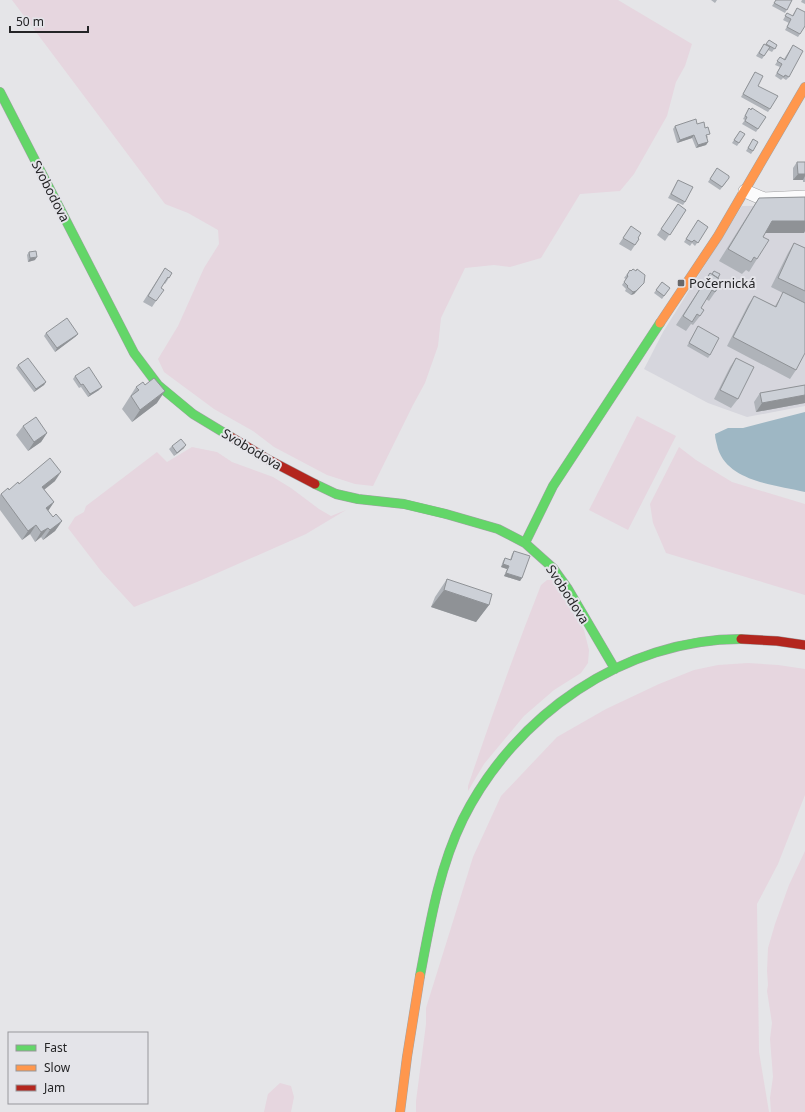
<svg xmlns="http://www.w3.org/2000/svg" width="805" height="1112" font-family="'Noto Sans',sans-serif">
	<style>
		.built { fill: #d6d6dd }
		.green { fill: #e6d6df }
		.water { fill: #9eb7c4 }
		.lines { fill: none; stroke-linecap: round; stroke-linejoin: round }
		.street-casing { stroke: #a2a2a4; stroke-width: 14 }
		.fast-casing { stroke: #a2a2a4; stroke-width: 10 }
		.slow-casing { stroke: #a2a2a4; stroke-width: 10 }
		.jam-casing { stroke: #a2a2a4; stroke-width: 10 }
		.street { stroke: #fbfbfc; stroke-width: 13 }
		.fast { stroke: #63d668; stroke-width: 9 }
		.slow { stroke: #ff974d; stroke-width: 9 }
		.jam { stroke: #b3261e; stroke-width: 9 }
		.wall { fill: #afb3b9 }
		.shaded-wall { fill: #8f9296 }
		.building { fill: #ccd0d7; stroke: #8f9296 }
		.poi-dot { fill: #68686a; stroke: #e4e4e9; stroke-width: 1.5 }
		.labels { text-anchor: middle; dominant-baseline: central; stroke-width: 4; stroke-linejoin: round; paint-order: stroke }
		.street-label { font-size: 13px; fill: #242426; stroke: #e4e4e9 }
		.poi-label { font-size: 13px; fill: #242426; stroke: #e4e4e9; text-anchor: start }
	</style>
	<rect width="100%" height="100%" fill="#e5e5e8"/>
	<path class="built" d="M805 205V406L747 417 708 403 644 369 663 332 742 206Z"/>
	<path class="green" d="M12 0H618L692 44 685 66 676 82 667 116 634 174 620 191 580 194 541 258 510 267 494 265 465 268 441 318 438 346 425 383 413 405 373 486 355 484 327 475 274 447 253 431 214 409 164 372 158 359 178 326 204 268 219 244 218 230 188 213 165 204Z
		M637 416 676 436 628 530 589 510Z
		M192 447 217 452 232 462 273 477 291 488 319 509 331 516 346 510 306 534 197 582 134 607 101 571 68 528 75 517 84 512 86 506 157 452 167 462Z
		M679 447 696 460 732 482 805 504V595L666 553 653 523 650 504Z
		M547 580H552L584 630 589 650 588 663 581 673 554 690 524 716 484 764 468 791V786C491 718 515 651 541 585Z
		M748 663 778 665 805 669V795L778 864 757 904 759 1052 769 1112H416V1101L426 1024V1008L473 857 501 796 557 737 606 709 659 684 694 670 718 665Z
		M805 851V1112H771L770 1098 773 1077 770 1039 772 1023 767 991 768 985 767 971 768 948 775 924 789 885Z
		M280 1083 291 1086 294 1097 291 1112H264L268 1094Z"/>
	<path class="water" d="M805 412V492C776 485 729 482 718 449 717 444 715 439 715 434L728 428H743Z"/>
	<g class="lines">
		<defs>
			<path id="street" d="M745 191 764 199 805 197"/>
			<path id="fast" d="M0 92 134 353 158 385 193 414 231 437
				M315 484 336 494 358 499 404 504 446 514 498 529 525 543 553 568 568 589 615 669
				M525 543 553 486 660 323
				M420 976C430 923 439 868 463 819 515 715 624 639 741 639"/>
			<path id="slow" d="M660 323 718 236 805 87
				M400 1112 407 1057 420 976"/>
			<path id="jam" d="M231 437 269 460 315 484
				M741 639 777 641 805 645"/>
		</defs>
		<use href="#street" class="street-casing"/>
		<use href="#fast" class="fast-casing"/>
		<use href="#slow" class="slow-casing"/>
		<use href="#jam" class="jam-casing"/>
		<use href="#street" class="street"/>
		<use href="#fast" class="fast"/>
		<use href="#slow" class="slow"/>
		<use href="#jam" class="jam"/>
	</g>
	<path class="wall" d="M711 0H717L715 3Z
		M776 0H792L785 13 772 6Z
		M802 0H805V4L801 2Z
		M797 8 800 34 798 37 785 30 789 23 783 20 787 13 792 16Z
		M769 40 777 45 772 52 768 50 762 59 756 56 764 44 765 45Z
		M793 45 789 77 786 80 783 78 781 80 775 76 780 67 775 65 780 57 784 59Z
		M755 72 758 86 770 109 768 112 741 97Z
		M749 108 766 117 756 132 742 124 745 120 743 119Z
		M697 124 708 137 707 138 708 142 706 145 696 148 692 138 677 143 673 129 675 126Z
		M738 134H745L737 146 732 143Z
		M753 139V151L751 154 746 151Z
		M797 162H805V182H803V180H793V168Z
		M717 168 727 181 720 190 708 182Z
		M678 180 685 202 683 205 668 198Z
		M805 197V231L804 233H765L763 237 757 259 749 272 746 270 742 274 719 261 751 210 759 198Z
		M678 204 686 210 665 241 657 235Z
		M698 220 708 227 695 246 692 243 690 246 684 242Z
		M631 226 638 238 639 239 631 251 619 244Z
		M794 243 805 248V303L796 370 790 379 727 346 748 305 754 296 775 306 783 293 771 287 788 253Z
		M29 252 35 260 28 262 27 255Z
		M165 268 172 273 165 284 164 283 161 288 156 301 152 307 143 302Z
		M628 273 644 283 634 294 631 295 625 291 626 289 622 285 626 279 624 278Z
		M710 273 718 278 716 283 720 285 709 301 706 299 701 308 700 316 693 325 691 324 686 331 676 325Z
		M662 282 670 288 662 299 654 293Z
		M698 326 710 355 708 358 687 346Z
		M46 333 78 334 75 337 55 352 44 336Z
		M736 358 738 399 731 408 714 399 730 367Z
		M18 365 46 382 44 385 34 392 16 368Z
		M75 376 99 390 88 397 81 387 79 388 73 379Z
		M805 385V403L756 412 754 402 760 393Z
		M136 387 157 403 132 422 122 409Z
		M23 426 47 433 41 442 28 451 16 435Z
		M172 446 184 448 174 456 169 449Z
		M55 481 44 490 54 502 48 511 53 517 62 521 55 531 43 540 41 537 35 542 30 534 22 540 0 510V495L1 494 19 484Z
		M514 551 522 578 520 581 504 576 507 569 501 567 503 561 505 558 510 560 512 554Z
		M447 579 489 605 476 622 431 607 435 597Z"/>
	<path class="shaded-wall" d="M694 135 692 138 677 143 680 140Z
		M708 142 706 145 696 148 698 145Z
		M798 174H805V176L803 180H793Z
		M772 221H805V231L804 233H764Z
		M37 257 35 260 28 262 30 258Z
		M644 283 634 294 631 295 633 292Z
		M78 334 75 337 55 352 57 348Z
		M46 382 44 385 34 392 36 389Z
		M102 387 99 390 88 397 90 394Z
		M165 391 157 403 132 422 140 410Z
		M805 395V403L756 412 762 403Z
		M47 433 41 442 28 451 34 442Z
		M186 445 184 448 174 456 177 453Z
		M61 472 55 481 36 496 42 487Z
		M54 502 48 511 46 508Z
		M62 521 55 531 43 540 50 530Z
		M36 525 30 534 22 540 28 531Z
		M48 528 41 537 35 542 41 532Z
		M503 564 509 566 507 569 501 567Z
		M506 573 522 578 520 581 504 576Z
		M444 590 489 605 476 622 431 607Z"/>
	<path class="building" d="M776 0H792L787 10 774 3Z
		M797 8 805 12V26L800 34 787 27 791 19 785 16 787 13 793 16Z
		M769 40 777 45 775 49 766 44Z
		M764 44 770 47 764 56 759 53Z
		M793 45 803 51 789 77 785 75 784 77 777 73 782 64 777 61 780 57 785 60Z
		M755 72 763 76 758 86 778 96 770 109 743 94Z
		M749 108 751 110 752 108 766 117 758 129 745 121 747 117 745 116Z
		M696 119 697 124 704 122 705 128 708 127 710 134 706 135 708 142 698 145 694 135 680 140 675 126Z
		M740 131 745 134 739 143 734 140Z
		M753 139 758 142 753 151 748 148Z
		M797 162H805V174H798Z
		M717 168 729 176V178L722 187 710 179Z
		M678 180 693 187 685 202 671 194Z
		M805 197V221H772L763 237 769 240 757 259 754 257 751 262 728 249 759 198Z
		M678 204 686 210 670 235 661 229Z
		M698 220 708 227 698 243 694 240 692 242 686 239Z
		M631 226 641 233 638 238 639 239 635 245 623 238Z
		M794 243 805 248V291L778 278Z
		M36 251 37 257 30 258 29 252Z
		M165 268 172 273 169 278 168 277 161 288 164 290 156 301 148 296Z
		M633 269 636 271 637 269 645 275 644 283 636 291 633 292 627 287 628 286 624 282 628 276 627 275 630 270 631 271Z
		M714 271 720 274 718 278 712 274Z
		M710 273 719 279 716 283 720 285 715 292 712 290 701 308 704 310 700 316 697 314 692 322 683 316Z
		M662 282 670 288 664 296 656 290Z
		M783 292 805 303V353L796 370 733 337 754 296 776 307Z
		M67 318 78 334 57 348 46 333Z
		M698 326 719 338 710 355 689 343Z
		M28 358 46 382 36 389 18 365Z
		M736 358 754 367 738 399 720 390Z
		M89 367 102 387 90 394 83 384 81 385 75 376Z
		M154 378 165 391 140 410 131 396 139 390 136 387 143 382 145 385Z
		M805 385V395L762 403 760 393Z
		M36 417 47 433 34 442 23 426Z
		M181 439 186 445 177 453 172 446Z
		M50 458 61 472 42 487 54 502 46 508 53 517 56 514 62 521 50 530 48 528 41 532 36 525 28 531 1 494 8 488 9 490 18 482 19 484Z
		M514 551 530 556 522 578 506 573 509 566 503 564 505 558 511 560Z
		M447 579 492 594 489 605 444 590Z"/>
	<rect class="poi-dot" x="677" y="279" width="8" height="8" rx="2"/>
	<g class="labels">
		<g class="street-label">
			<text transform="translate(51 191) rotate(63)">Svobodova</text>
			<text transform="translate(252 449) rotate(31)">Svobodova</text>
			<text transform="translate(568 594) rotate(57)">Svobodova</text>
		</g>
		<g class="poi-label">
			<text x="689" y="283">Počernická</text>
		</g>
	</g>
	<rect x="8" y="1032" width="140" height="72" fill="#e4e4e9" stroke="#97979b"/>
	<rect x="16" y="1045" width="20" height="6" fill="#63d668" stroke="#97979b"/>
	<text x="44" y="1052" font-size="12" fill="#242426">Fast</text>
	<rect x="16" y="1065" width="20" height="6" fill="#ff974d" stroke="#97979b"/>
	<text x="44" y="1072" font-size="12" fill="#242426">Slow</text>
	<rect x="16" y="1085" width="20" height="6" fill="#b3261e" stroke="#97979b"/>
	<text x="44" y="1092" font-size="12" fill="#242426">Jam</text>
	<path d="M10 26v6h78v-6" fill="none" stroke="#242426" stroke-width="2"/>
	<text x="16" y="26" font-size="12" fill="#242426" stroke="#e4e4e9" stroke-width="3" paint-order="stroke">50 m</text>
</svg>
